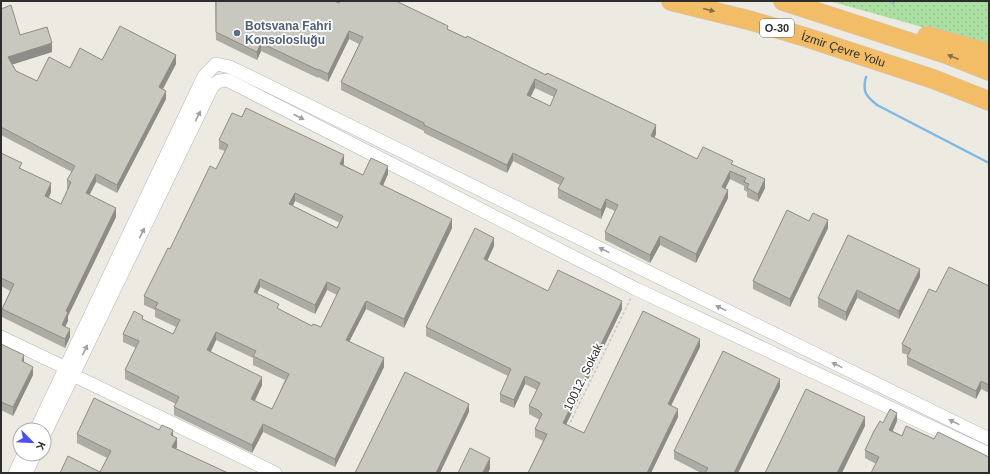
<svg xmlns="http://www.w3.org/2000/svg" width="990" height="474" font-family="Arial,sans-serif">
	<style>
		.grass { fill: url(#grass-dots) }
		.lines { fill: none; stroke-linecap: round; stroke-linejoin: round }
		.stream { stroke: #7db8e7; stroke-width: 2.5 }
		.minor-casing { stroke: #b4b5bf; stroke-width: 14 }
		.highway-casing { stroke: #c8c8c8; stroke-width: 20 }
		.path { stroke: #c8c8c8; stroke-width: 1.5; stroke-dasharray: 3 2; stroke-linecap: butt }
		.minor { stroke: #fff; stroke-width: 13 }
		.highway { stroke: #f3bd67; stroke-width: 19 }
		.wall { fill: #adaca4; fill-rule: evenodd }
		.shaded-wall { fill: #8d8c86 }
		.building { fill: #c9c8bf; stroke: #8d8c86; fill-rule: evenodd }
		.oneway { fill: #866e47 }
		.oneway2 { fill: #a0a0a0 }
		.service-dot { fill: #5c6f8a; stroke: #fff; stroke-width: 1.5 }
		.labels { text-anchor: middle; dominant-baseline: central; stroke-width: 3.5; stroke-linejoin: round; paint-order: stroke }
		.shield { fill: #fff; stroke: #6c6c6c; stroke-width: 1 }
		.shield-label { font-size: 11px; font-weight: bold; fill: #2d2d2d }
		.service-label { font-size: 12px; font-weight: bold; fill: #4e5e75; stroke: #fff; text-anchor: start }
		.street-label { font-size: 12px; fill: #2d2d2d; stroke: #fff }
	</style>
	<defs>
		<pattern id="grass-dots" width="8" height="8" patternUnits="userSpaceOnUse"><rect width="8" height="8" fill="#acdfa2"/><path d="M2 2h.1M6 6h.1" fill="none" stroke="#94c08c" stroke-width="1.8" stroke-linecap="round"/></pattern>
	</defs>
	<rect width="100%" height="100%" fill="#edeae1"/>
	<path class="grass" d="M829 1H989V47L915 25Z"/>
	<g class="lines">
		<path class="stream" d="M893 3 894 1
			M866 77C862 92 866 96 877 105L989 163"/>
		<defs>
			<path id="minor" d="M1 337 66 368 73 375 275 473
				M36 430 204 76 216 64 230 67 989 439
				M44 435 213 85 219 81 227 80 636 289 989 454
				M15 473 24 454
				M26 473 35 454"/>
			<g id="highway">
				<path id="s1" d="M671 1 752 21 805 37 933 79 989 101"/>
				<path d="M783 1 946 54 989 71"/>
				<path d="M927 36 989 53"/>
			</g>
		</defs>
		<use href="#minor" class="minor-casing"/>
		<use href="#highway" class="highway-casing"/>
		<path class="path" d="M568 427 631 298"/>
		<use href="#minor" class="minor"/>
		<use href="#highway" class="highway"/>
	</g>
	<path class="wall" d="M215 1 339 3 448 29 656 134 654 138 697 159 733 165 765 188 758 202 747 197V192L744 190V186L730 179 725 189 728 198 696 263 660 245 650 263 605 240V232L615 211 606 207 601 219 558 198V189L560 185 513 161 507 173 424 133V131L341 90V82L359 44 349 39 328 82 318 77V78L261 51 257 60 216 40ZM535 88 554 97 550 106 530 97Z
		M1 9 20 35 52 52 12 64 16 71 37 81 70 68 102 60 176 64 163 89 166 99 117 193 96 182 89 195 116 217 68 316V321L65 326 70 337 65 348 2 317V309L10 291 1 286V153L51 192 49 198 61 204 68 189H67V180L72 172 1 135Z
		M219 140 344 163V165L363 175 388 174 383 186 452 228 404 328 366 309 349 341 384 367 335 467 263 432 252 453 174 415V407L176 404 125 379V370L136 348 123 342V334L143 319 173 334 176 327 155 317V310L144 305V296L170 249 216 169 225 151 219 149ZM295 201 340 223 337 228 293 206ZM260 287 315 314 327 290 337 295 321 327 312 326 279 309 257 294ZM216 340 253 358V365L285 380 272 409 255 401 262 385 211 352Z
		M809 221 828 228 790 307 753 289V281Z
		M494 246 487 261 548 291 622 309 566 424 584 433 700 347 671 405 678 417 651 473H528L543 441 535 437V429L540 420 538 419 529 414V406L537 390 525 384 514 408 500 402V394L508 376 426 336V327Z
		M920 277 899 319 857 298 846 321 818 307V298Z
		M989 286V393L981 389 976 399 907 365V357L908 355 902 353V344L936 292Z
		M1 344 24 363 33 375 13 416 1 410Z
		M780 387 738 473H701L674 459V451Z
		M897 421 893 431 902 436 934 439 989 457 876 464 865 458V450L883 423Z
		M77 434 173 436 177 447 176 449 100 472 107 458 77 443Z"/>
	<path class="shaded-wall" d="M349 31V39L328 82V74Z
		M52 43V52L8 66V57Z
		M261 43V51L257 60V52Z
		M176 55V64L159 96V87Z
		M535 79V88L527 104V95Z
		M166 91V99L117 193V185Z
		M656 125V134L651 145V136Z
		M513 153V161L507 173V165Z
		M344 155V163L340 172V164Z
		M388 166V174L380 192V184Z
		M730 171V179L722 195V187Z
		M96 174V182L86 202V193Z
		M765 179V188L758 202V194Z
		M51 183V192L45 204V196Z
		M728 190V198L696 263V254Z
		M295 193V201L289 213V204Z
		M606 199V207L601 219V210Z
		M116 208V217L68 316V321L62 333V325L66 311Z
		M452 219V228L404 328V319Z
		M828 220V228L790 307V299Z
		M660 236V245L650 263V255Z
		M494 238V246L484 268V259Z
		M920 269V277L899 319V311Z
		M260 279V287L254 300V292Z
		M327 282V290L315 314V305Z
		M857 290V298L846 321V312Z
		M366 301V309L346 348V340Z
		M622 301V309L563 431V423Z
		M70 329V337L65 348V339Z
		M216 332V340L207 359V350Z
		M700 339V347L668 412V404Z
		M24 355V364L22 361Z
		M384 358V367L335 467V459Z
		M33 367V375L13 416V407Z
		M525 376V384L514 408V400Z
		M262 377V385L251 408V399Z
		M780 379V387L738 473H734Z
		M981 381V389L976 399V391Z
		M469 404V412L440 473H436Z
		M678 409V417L651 473H647Z
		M897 413V421L889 438V430Z
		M865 417V426L842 473H837Z
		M263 424V432L252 453V445Z
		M173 430V439L171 435Z
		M177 438V447L172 456V447Z
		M490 458V469L488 473H483Z"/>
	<path class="building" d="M216 1H334L339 3 340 1H396L448 26 447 29 466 38 467 36 546 75 547 73 562 80 656 125 651 136 697 159 703 147 733 161 731 164 765 179 758 194 747 188 749 184 744 182 746 178 730 171 722 187 728 190 696 254 660 236 650 255 605 232 618 205 606 199 601 210 558 189 564 178 513 153 507 165 424 125V123L341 82 363 37 349 31 328 74 318 69V70L261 43 257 52 216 32ZM535 79 557 90 550 106 527 95Z
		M11 5 20 35 47 27 52 43 8 57 16 71 37 81 49 57 70 68 80 48 102 60 120 26 176 55 159 87 166 91 117 185 96 174 86 193 116 208 66 311 68 312 62 325 70 329 65 339 2 309 14 284 1 278V153L22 163 19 168 51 183 45 196 61 204 71 182 67 180 75 166 1 127V9Z
		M246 108 344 155 340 164 363 175 371 158 388 166 380 184 452 219 404 319 366 301 346 340 384 358 335 459 263 424 252 445 174 407 179 397 125 370 139 341 123 334 134 311 143 316 142 319 173 334 180 320 155 308 158 303 144 296 168 248 170 249 210 166 216 169 228 145 219 140 232 113 242 117ZM295 193 343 216 337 228 289 204ZM260 279 315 305 327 282 340 288 321 327 313 324 312 326 277 308 279 304 254 292ZM216 332 256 351 253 356 289 374 272 409 251 399 262 377 207 350Z
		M787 210 809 221 813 213 828 220 790 299 753 281Z
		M475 228 494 238 484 259 548 291 558 270 622 301 563 423 584 433 643 311 700 339 668 404 678 409 647 473H528L547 434 535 429 542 414 538 410 529 406 540 383 525 376 514 400 500 394 511 369 426 327Z
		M848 235 920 269 899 311 857 290 846 312 818 298Z
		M949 267 989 286V385L981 381 976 391 907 357 911 349 902 344 929 289 936 292Z
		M1 344 24 355 22 361 33 367 13 407 1 402Z
		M723 351 780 379 734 473H705L708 468 674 451Z
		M405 372 469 404 436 473H355Z
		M806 389 865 417 837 473H765Z
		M94 398 159 430 162 425 173 430 171 435 177 438 172 447 228 473H60L68 456 100 472 111 451 77 434Z
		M890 409 897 413 889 430 902 436 906 426 934 439 938 432 989 457V473H871L879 457 865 450 874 431 880 421 883 423Z
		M470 448 490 458 483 472 486 473H458Z"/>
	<defs><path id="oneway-solid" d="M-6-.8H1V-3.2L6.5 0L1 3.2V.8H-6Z"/></defs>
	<g class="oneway">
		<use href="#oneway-solid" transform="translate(709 10) rotate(14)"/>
		<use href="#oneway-solid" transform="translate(953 57) rotate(-158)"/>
	</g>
	<g class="oneway2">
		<use href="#oneway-solid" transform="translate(198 116) rotate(-64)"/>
		<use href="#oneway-solid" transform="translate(299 117) rotate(27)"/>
		<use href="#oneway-solid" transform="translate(142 233) rotate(-64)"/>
		<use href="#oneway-solid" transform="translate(604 250) rotate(-154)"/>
		<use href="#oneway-solid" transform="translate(721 308) rotate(-154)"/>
		<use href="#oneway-solid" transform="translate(85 350) rotate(-64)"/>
		<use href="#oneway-solid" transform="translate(837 365) rotate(-154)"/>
		<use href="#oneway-solid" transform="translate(954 422) rotate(-154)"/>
	</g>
	<circle class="service-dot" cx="237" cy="33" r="4"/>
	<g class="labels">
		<rect class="shield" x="760" y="19" width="34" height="18" rx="3"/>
		<g class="shield-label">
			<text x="777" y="28">O-30</text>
		</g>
		<g class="service-label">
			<text x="245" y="26">Botsvana Fahri<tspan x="245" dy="14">Konsolosluğu</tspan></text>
		</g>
		<g class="street-label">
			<text stroke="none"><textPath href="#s1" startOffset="179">İzmir Çevre Yolu</textPath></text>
			<text transform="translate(583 377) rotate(-64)">10012. Sokak</text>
		</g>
	</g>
	<rect width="990" height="474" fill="none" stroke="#2d2d2d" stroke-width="4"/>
	<g transform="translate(32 442) rotate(114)"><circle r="19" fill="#ffffff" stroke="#ababab"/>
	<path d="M0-3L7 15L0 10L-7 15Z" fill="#4f50ed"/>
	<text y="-6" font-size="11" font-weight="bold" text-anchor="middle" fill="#2d2d2d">K</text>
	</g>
</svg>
